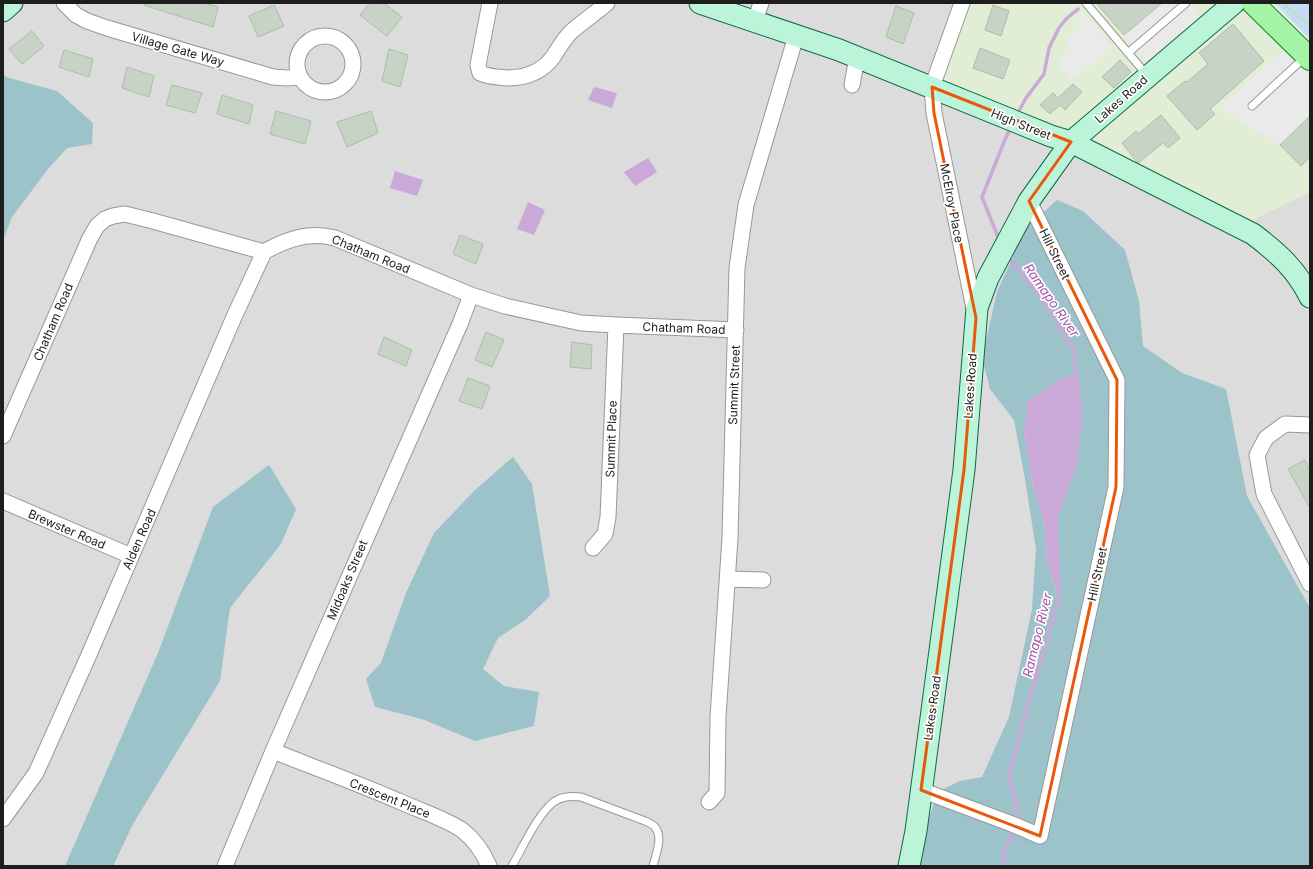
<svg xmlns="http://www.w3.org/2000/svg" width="1313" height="869" font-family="Inter,sans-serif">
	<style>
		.residential { fill: #dbdcdb }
		.commercial { fill: #e1edd5 }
		.forest { fill: #9cc2ca; fill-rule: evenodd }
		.park { fill: #c4daf5 }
		.parking { fill: #eaeaea }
		.water { fill: #caa8d8 }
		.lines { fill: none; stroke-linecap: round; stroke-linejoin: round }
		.stream { stroke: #caa8d8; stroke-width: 3.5 }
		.building { fill: #c7d4c5; stroke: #aabea8 }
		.lane-casing { stroke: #989898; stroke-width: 9 }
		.street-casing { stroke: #989898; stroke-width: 17 }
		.secondary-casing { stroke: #0e6b44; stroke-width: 23 }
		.primary-casing { stroke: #0c8b1e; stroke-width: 24 }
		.path { stroke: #a8ee75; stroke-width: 2; stroke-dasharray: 2 2; stroke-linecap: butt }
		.lane { stroke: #fff; stroke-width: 7 }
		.street { stroke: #fff; stroke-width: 15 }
		.secondary { stroke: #bcf4d9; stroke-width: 21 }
		.primary { stroke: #a3f4a6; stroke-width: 22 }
		.marked { fill: none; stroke: #e8590c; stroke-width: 3; stroke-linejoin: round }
		.labels { text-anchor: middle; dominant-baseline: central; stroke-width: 3.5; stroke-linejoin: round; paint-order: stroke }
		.street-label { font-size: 12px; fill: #1e1e1e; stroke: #fff }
		.water-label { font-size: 13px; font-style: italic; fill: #a352a5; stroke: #fff }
	</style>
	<rect width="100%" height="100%" fill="#e4eee6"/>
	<path class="residential" d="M3 3H962L1239 226 1310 192V866H3Z"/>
	<path class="commercial" d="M962 3H1253L1310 59V192L1240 226 932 87Z"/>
	<path class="forest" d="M3 75 9 78 57 91 93 123 92 144 67 148 48 169 12 217 3 240Z
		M1057 200 1083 211 1125 250 1139 301 1143 346 1182 373 1226 389 1247 496 1310 608V866H920L928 819 939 791 960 781 982 777 1009 717 1032 609 1036 549 1025 479 1014 420 990 389 982 358 997 292 1026 228ZM1081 414 1075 466 1056 518 1058 596 1048 565 1044 522 1033 486 1024 432Z
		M513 457 532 484 550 596 525 620 498 638 483 669 504 686 539 692 534 726 475 741 422 719 375 707 366 679 381 663 406 593 434 533 475 490Z
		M269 465 296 509 281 544 230 608 220 681 133 824 113 866H65L158 653 213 507Z"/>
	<path class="park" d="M1275 3H1310V39Z"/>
	<path class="parking" d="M1162 3H1198L1193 7 1201 16 1149 64 1124 35Z
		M1082 11 1112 47 1070 81 1063 71 1060 62 1063 55 1070 49 1064 42 1082 25 1075 16Z
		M1293 43 1310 58V116L1280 145 1232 116 1222 105Z"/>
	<path class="water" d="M594 87 617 93 612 108 588 100Z
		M648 158 657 172 635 186 624 172Z
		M395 171 423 180 417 196 390 188Z
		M528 202 545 210 534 235 517 229Z
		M1076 374 1081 414 1075 466 1056 519 1059 598 1048 565 1044 522 1033 486 1024 432 1028 401 1058 380Z"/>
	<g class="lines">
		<path class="stream" d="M1019 111 1026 98 1044 74 1049 48 1059 28 1066 19 1078 9
			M1000 242 982 197 1004 142 1009 131
			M1007 256 1040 296 1073 348 1081 414 1075 466 1056 518 1059 598 1026 712 1009 775 1019 817
			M1003 866 1004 851 1012 834"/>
	</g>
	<path class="building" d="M144 3H204L218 7 213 27 144 5Z
		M370 3H384L402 17 387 36 360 15Z
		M1096 3H1162L1124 35Z
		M274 5 284 26 258 37 249 16Z
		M993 5 1009 11 1001 36 985 30Z
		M896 6 914 13 903 44 886 37Z
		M1233 24 1264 61 1210 109 1215 114 1197 130 1167 96 1185 81 1187 82 1208 64 1199 53Z
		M32 31 44 46 22 64 9 49Z
		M980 48 1010 60 1003 79 973 68Z
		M389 49 408 55 400 87 382 81Z
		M64 50 93 59 89 77 59 67Z
		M1120 60 1131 72 1114 88 1102 77Z
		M127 67 154 76 149 97 122 88Z
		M1073 84 1082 92 1065 110 1060 105 1050 114 1040 105 1053 93 1058 98Z
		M172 85 202 93 195 113 166 105Z
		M222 95 253 105 249 124 217 114Z
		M276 111 311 121 305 144 270 134Z
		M371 111 378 133 347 147 337 122Z
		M1161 115 1180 138 1168 148 1163 143 1138 163 1136 161 1122 143 1136 131 1138 134Z
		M1310 116V157L1301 166 1280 145Z
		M460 235 483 244 476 264 453 254Z
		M486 332 504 340 492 367 475 360Z
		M384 337 412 350 406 366 378 354Z
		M572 342 592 345 591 369 570 367Z
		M468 378 490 386 482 409 459 401Z
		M1305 460 1310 471V508L1288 469Z"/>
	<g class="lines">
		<defs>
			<path id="lane" d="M1086 3 1146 74
				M1128 53 1186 3
				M1252 106 1305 57
				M512 866C522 849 541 806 559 799 566 796 573 796 581 797L645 821C647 822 652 824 654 826 664 836 656 854 653 866"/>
			<path id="street" d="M64 3 76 15 87 21 107 28 273 77 287 78 299 77
				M490 3 478 65 480 73C489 77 497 77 507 78 525 78 542 72 553 57 559 48 563 40 571 32 582 22 596 13 607 3
				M962 3 932 87 934 113 975 313
				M755 21 761 3
				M297 64a28 28 0 1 1 56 0a28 28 0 1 1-56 0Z
				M852 85 857 57
				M1310 425 1285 424 1266 438 1257 455 1264 494 1310 584
				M3 436 90 238 97 226 105 219 113 216 125 214 153 221 264 252C286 239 310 231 335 238L471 295 505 306 581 323 616 325 736 330
				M3 501 131 556
				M593 548 605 534 608 517 616 325
				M728 579 763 580
				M273 751C316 768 359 784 401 802 421 811 444 818 462 830 475 840 483 852 489 866
				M921 790 1012 824 1040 836 1116 487 1117 380 1029 201
				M709 802 717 793 718 717 730 538 737 268 746 205 796 36
				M3 819 36 773 88 657 234 317 264 252
				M225 866 273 751 460 324 471 295"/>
			<path id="secondary" d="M700 3 839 50 1051 136 1071 142 1253 234C1278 253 1296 269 1310 297
				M3 11 12 3
				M909 866 916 831 964 470 977 308 988 278 1029 201 1071 142 1234 3"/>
			<path id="primary" d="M1253 3 1310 59"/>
		</defs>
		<use href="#lane" class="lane-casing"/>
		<use href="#street" class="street-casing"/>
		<use href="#secondary" class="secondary-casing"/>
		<use href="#primary" class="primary-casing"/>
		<path class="path" d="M1283 3 1310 26"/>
		<use href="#lane" class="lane"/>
		<use href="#street" class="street"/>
		<use href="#secondary" class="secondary"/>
		<use href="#primary" class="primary"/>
	</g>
	<path class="marked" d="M932 87 1071 142 1029 201 1117 380 1116 487 1040 836 921 790 964 470 976 318 934 113Z"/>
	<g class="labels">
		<g class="street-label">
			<text transform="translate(178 49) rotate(16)">Village Gate Way</text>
			<text transform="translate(1121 99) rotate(-41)">Lakes Road</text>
			<text transform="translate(1021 124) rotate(22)">High Street</text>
			<text transform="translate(952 203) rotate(79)">McElroy Place</text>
			<text transform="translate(371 254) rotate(22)">Chatham Road</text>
			<text transform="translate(1055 254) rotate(64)">Hill Street</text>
			<text transform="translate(53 322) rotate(-67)">Chatham Road</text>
			<text transform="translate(684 328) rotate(2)">Chatham Road</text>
			<text transform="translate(734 385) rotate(-88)">Summit Street</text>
			<text transform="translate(970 386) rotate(-86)">Lakes Road</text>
			<text transform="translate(611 439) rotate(-88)">Summit Place</text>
			<text transform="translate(67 529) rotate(23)">Brewster Road</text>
			<text transform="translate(139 539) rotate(-66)">Alden Road</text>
			<text transform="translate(1097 574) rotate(-78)">Hill Street</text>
			<text transform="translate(347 580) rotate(-67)">Midoaks Street</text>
			<text transform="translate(932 708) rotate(-82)">Lakes Road</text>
			<text transform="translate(390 798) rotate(22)">Crescent Place</text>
		</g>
		<g class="water-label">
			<text transform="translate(1052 300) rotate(55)">Ramapo River</text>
			<text transform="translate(1037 635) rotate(-76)">Ramapo River</text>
		</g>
	</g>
	<rect width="1313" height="869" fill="none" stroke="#1e1e1e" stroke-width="8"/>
</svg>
